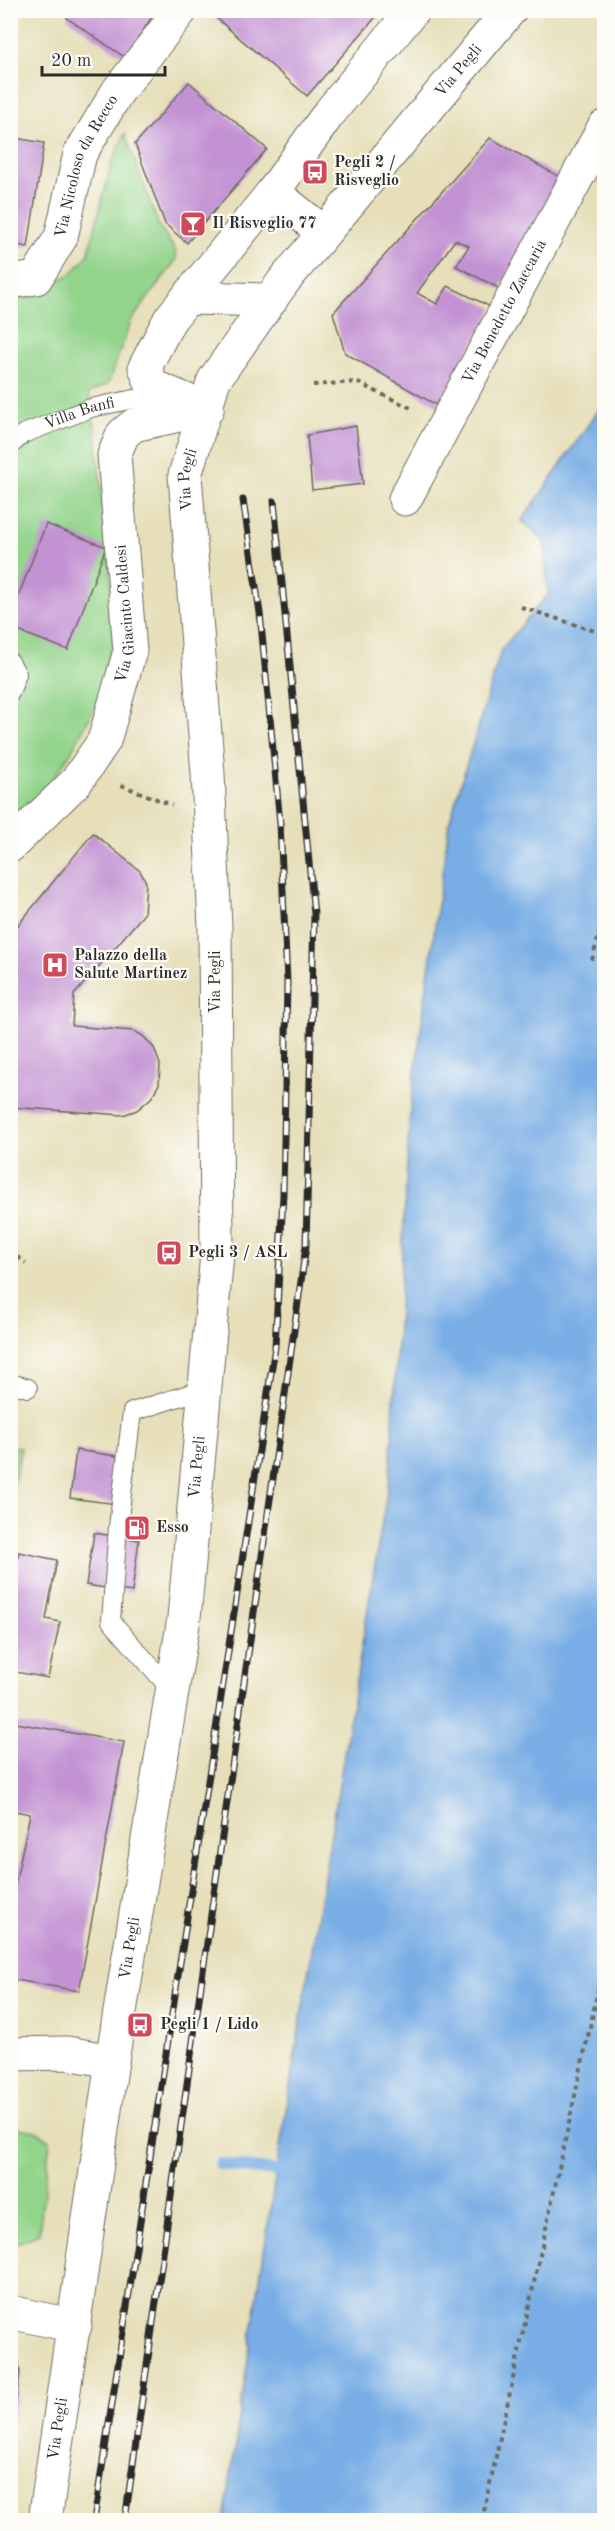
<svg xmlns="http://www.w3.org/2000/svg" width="615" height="2531" font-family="'Old Standard TT',serif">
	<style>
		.green { fill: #93d48b; stroke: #5f805b; stroke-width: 1.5 }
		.water { fill: #78ade5; stroke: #526c88; stroke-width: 1.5 }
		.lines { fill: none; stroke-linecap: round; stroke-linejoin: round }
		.stream { stroke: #78ade5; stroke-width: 12 }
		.building { fill: #c292d3 }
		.lane-casing { stroke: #6c6a5d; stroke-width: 20 }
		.street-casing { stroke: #6c6a5d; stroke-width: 35 }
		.primary-casing { stroke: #6c6a5d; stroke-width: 35 }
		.path { stroke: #6c6a5d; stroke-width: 4; stroke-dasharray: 4.5 4.5; stroke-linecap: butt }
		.lane { stroke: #fff; stroke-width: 18 }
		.street { stroke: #fff; stroke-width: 33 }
		.primary { stroke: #fff; stroke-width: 33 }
		.rail-casing { stroke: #2b2b2b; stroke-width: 7 }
		.rail { stroke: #fdfcf7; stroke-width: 4.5; stroke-dasharray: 14; stroke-linecap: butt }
		.labels { text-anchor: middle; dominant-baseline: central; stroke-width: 4.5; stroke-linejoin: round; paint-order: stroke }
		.street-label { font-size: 16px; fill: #2b2b2b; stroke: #fdfcf7 }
		.poi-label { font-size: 16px; font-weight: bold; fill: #2b2b2b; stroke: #fdfcf7; text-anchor: start }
	</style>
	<rect width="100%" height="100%" fill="#fdfcf7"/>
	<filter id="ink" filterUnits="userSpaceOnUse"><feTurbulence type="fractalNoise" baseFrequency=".0167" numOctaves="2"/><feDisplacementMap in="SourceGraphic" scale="12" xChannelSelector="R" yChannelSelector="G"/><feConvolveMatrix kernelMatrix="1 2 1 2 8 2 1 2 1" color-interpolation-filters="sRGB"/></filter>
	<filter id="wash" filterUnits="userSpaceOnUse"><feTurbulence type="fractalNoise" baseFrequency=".008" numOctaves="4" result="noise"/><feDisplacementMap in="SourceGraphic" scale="24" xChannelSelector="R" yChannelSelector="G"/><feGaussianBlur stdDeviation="1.35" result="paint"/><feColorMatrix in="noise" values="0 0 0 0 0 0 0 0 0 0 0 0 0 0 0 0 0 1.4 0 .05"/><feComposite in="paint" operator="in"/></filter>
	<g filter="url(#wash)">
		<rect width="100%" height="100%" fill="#e6dfba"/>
		<path class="green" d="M125 134 159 226 175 250 176 260 131 321 108 384 89 393 95 427 116 627 97 704 70 754 32 808 11 811V299L32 296 72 273 88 255 112 162Z
			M11 1446 21 1448 11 1496 10 1446Z
			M16 2128 36 2131 50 2140 39 2234 20 2242H10L11 2130Z"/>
		<path class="water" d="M604 402V2520H224L276 2171 390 1473 410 1110 449 823 501 650 548 594 544 541 522 521Z"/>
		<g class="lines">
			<path class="stream" d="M220 2164 276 2171"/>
		</g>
		<g id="blocks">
			<path class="building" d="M72 10H156L126 58 67 18Z
				M218 10H382L307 96 214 16Z
				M189 82 267 149 187 243 165 224 135 144Z
				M10 137 44 143 28 247 10 244Z
				M490 138 565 180 500 289 456 266 469 246 455 240 417 293 437 304 448 286 493 308 438 406 345 353 333 313Z
				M356 426 363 484 312 490 307 435Z
				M46 524 106 547 68 650 10 628V618Z
				M93 833 140 871 146 882 144 914 74 995 72 1026 134 1031 143 1036 154 1048 160 1064 159 1084 151 1098 137 1110 123 1115 10 1107V935Z
				M76 1450 123 1457 117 1504 70 1498Z
				M94 1533 139 1540 132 1592 86 1585Z
				M19 1552 57 1560 46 1619 60 1622 48 1678 10 1671V1594Z
				M10 1722 124 1742 79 1991 10 1979V1908L30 1814 10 1810Z
				M10 2335 16 2338 20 2373 12 2427Z"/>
		</g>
	</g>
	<g filter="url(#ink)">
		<use href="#blocks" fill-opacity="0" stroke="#6c6a5d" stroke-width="1.5"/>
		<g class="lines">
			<defs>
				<g id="lane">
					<path id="s1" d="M10 446 23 434 91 408 134 399 156 403"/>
					<path d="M10 662 17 674 10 693"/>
					<path d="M10 1383 28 1388"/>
					<path d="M173 1692 111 1621 118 1527 132 1412 204 1389"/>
				</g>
				<g id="street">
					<path d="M273 192 324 233"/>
					<path id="s2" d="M10 282 36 278 61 237 80 154 118 91 181 10"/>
					<path d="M188 298 271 300"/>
					<path d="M207 409 152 386 145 367 170 319 273 192 327 116 413 10"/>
					<path id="s3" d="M405 499 604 127"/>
					<path id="s4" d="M10 846 76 782 104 741 130 651 114 455 123 434 134 425 207 409"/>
					<path d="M10 2054 67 2053 112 2061"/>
					<path d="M10 2312 75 2326"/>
				</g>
				<g id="primary">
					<path id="s5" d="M45 2520 112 2061 184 1618 217 1254 215 927 208 774 185 475 214 380 283 282 510 10"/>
				</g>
			</defs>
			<use href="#lane" class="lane-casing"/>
			<use href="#street" class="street-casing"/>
			<use href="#primary" class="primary-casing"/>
			<path class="path" d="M313 385 356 382 411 408
				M521 607 604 634
				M121 785 172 805
				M592 960 604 916
				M10 1252 26 1263
				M482 2520 604 1963"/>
			<use href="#lane" class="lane"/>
			<use href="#street" class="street"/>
			<use href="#primary" class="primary"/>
			<defs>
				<path id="rail" d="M94 2520 275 1347 283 1195 287 982 280 823 260 613 243 500
					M125 2520 306 1246 314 914 274 501"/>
			</defs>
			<use href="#rail" class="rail-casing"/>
			<use href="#rail" class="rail"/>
		</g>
	</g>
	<defs>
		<symbol id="bus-square" viewBox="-11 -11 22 22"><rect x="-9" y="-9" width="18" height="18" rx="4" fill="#d1495b" stroke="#fdfcf7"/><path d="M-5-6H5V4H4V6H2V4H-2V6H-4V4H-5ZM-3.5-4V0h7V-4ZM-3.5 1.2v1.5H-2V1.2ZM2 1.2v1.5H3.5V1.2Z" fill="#fff"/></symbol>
		<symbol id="bar-square" viewBox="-11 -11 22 22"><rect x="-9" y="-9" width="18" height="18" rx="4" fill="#d1495b" stroke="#fdfcf7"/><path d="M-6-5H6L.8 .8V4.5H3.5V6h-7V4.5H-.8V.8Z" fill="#fff"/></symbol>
		<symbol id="hospital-square" viewBox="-11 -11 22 22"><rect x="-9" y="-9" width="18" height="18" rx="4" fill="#d1495b" stroke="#fdfcf7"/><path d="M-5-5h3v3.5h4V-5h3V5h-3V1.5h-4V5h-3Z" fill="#fff"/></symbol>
		<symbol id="fuel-square" viewBox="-11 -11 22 22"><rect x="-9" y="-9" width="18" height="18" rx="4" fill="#d1495b" stroke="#fdfcf7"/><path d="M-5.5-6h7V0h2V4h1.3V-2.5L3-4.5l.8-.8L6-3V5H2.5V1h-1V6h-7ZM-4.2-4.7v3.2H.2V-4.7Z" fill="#fff"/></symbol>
	</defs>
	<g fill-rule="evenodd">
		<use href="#bus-square" x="300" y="157" width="30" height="30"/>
		<use href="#bar-square" x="178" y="209" width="30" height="30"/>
		<use href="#hospital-square" x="40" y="950" width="30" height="30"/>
		<use href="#bus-square" x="154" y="1238" width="30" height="30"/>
		<use href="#fuel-square" x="122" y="1513" width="30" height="30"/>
		<use href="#bus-square" x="125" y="2010" width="30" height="30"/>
	</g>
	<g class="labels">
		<g class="street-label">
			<text stroke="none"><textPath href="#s5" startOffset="2552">Via Pegli</textPath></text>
			<text stroke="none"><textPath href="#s2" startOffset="150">Via Nicoloso da Recco</textPath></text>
			<text stroke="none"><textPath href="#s3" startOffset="212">Via Benedetto Zaccaria</textPath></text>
			<text stroke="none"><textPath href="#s1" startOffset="78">Villa Banfi</textPath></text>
			<text stroke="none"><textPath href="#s5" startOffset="2054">Via Pegli</textPath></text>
			<text stroke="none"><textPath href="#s4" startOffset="272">Via Giacinto Caldesi</textPath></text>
			<text transform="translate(216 982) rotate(-90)">Via Pegli</text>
			<text stroke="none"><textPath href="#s5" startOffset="1064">Via Pegli</textPath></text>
			<text stroke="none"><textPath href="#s5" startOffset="578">Via Pegli</textPath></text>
			<text stroke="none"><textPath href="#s5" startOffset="92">Via Pegli</textPath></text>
		</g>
		<g class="poi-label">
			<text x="334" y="163">Pegli 2 /<tspan x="334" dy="18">Risveglio</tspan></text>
			<text x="212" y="224">Il Risveglio 77</text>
			<text x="74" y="956">Palazzo della<tspan x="74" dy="18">Salute Martinez</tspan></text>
			<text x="188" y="1253">Pegli 3 / ASL</text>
			<text x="156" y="1528">Esso</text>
			<text x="160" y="2025">Pegli 1 / Lido</text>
		</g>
	</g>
	<rect width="615" height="2531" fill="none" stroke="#fdfcf7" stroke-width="36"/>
	<path d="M42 66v9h123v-9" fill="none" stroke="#2b2b2b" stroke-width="3"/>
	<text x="51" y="66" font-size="18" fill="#2b2b2b" stroke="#fdfcf7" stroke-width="4.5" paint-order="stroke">20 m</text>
</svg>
